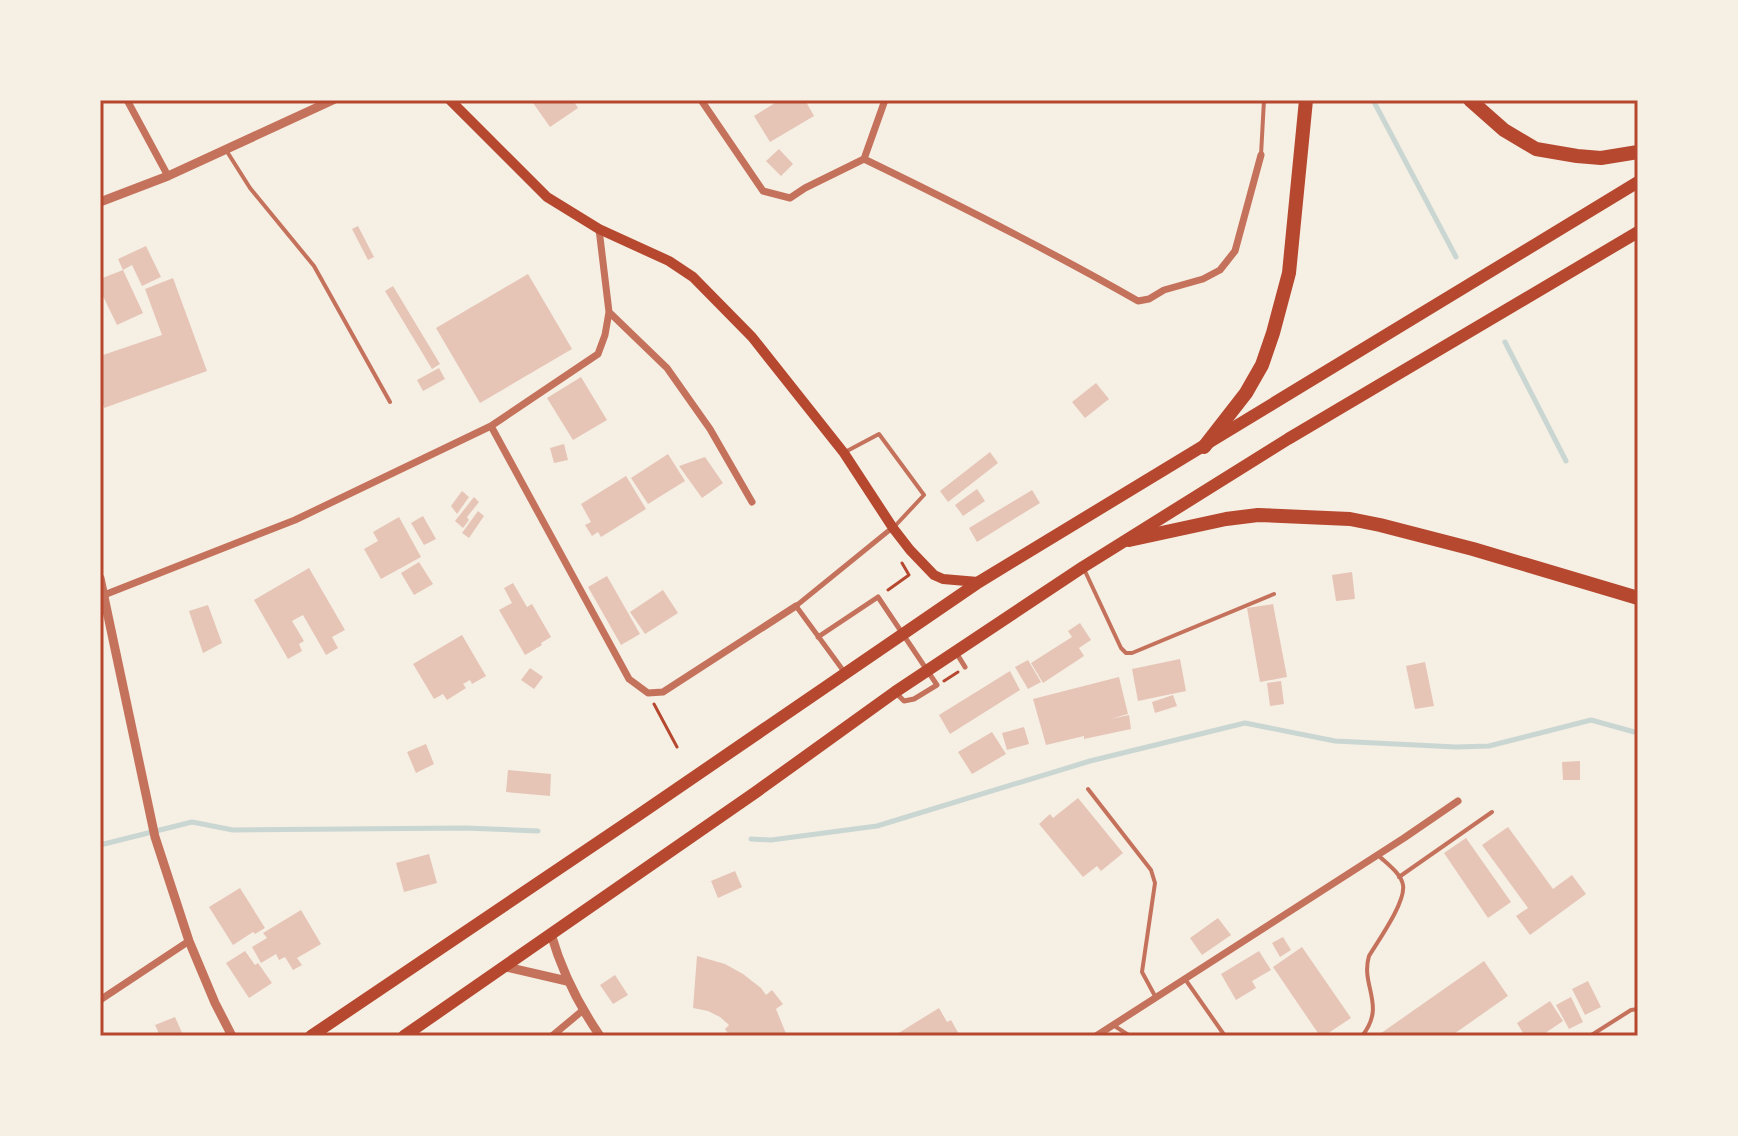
<svg xmlns="http://www.w3.org/2000/svg" width="1738" height="1136" font-family="Mulish,sans-serif">
	<style>
		.lines { fill: none; stroke-linecap: round; stroke-linejoin: round }
		.stream { stroke: #c9d6d2; stroke-width: 5 }
		.building { fill: #e6c5b7 }
		.path { stroke: #b5482f; stroke-width: 3 }
		.service { stroke: #c5725c; stroke-width: 4 }
		.pedestrian { stroke: #c5725c; stroke-width: 5 }
		.minor { stroke: #c5725c; stroke-width: 7 }
		.tertiary { stroke: #c5725c; stroke-width: 9 }
		.secondary { stroke: #b5482f; stroke-width: 10 }
		.trunk { stroke: #b5482f; stroke-width: 12 }
		.motorway { stroke: #b5482f; stroke-width: 14 }
		.neatline { fill: none; stroke: #b5482f; stroke-width: 3 }
	</style>
	<rect width="100%" height="100%" fill="#f6efe4"/>
	<g class="lines">
		<path class="stream" d="M1373 100 1456 257
			M1505 342 1566 461
			M751 839 771 840 877 826 1090 761 1245 723 1335 741 1456 747 1489 746 1591 720 1638 733
			M100 845 192 822 233 830 465 828 538 831"/>
	</g>
	<path class="building" d="M531 100H573L578 108 550 127Z
		M780 100H805L814 116 770 142 754 116Z
		M779 149 793 164 781 176 766 161Z
		M358 226 374 257 368 260 352 229Z
		M146 246 161 277 142 286 132 265 123 270 118 259Z
		M123 270 143 313 117 325 100 290V279Z
		M528 274 572 349 480 403 436 328Z
		M173 278 207 371 104 408 100 395V356L162 335 145 289Z
		M393 286 440 364 432 369 385 291Z
		M439 368 445 379 423 391 417 380Z
		M581 377 607 420 573 440 547 398Z
		M1096 383 1109 399 1085 418 1072 402Z
		M564 444 568 460 554 463 550 448Z
		M990 452 998 463 948 502 940 491Z
		M668 454 685 481 648 504 631 478Z
		M705 457 723 483 702 498 679 466Z
		M626 476 646 509 601 537 598 532 592 536 585 525 591 522 581 504Z
		M977 489 985 501 963 516 955 505Z
		M1032 490 1040 503 977 542 969 528Z
		M462 491 469 497 457 514 451 506Z
		M474 497 479 502 467 517 469 520 463 528 455 521Z
		M478 511 484 516 469 538 462 533Z
		M423 516 436 539 424 545 411 523Z
		M399 517 421 557 381 579 364 549 378 541 373 532Z
		M419 562 433 584 414 595 401 573Z
		M309 568 345 630 332 637 338 648 326 655 303 615 292 621 304 641 299 644 302 651 288 659 254 600Z
		M1352 572 1355 599 1336 601 1332 575Z
		M607 576 640 634 621 645 588 587Z
		M513 583 527 607 532 604 551 637 541 643 542 645 525 655 499 610 512 603 504 588Z
		M663 590 678 613 645 634 630 612Z
		M1273 604 1287 677 1260 682 1247 608Z
		M208 605 222 643 203 653 189 611Z
		M1080 623 1091 640 1079 648 1084 656 1043 683 1031 663 1072 637 1068 631Z
		M462 635 486 676 472 684 470 680 463 684 466 688 447 700 443 694 434 699 413 664Z
		M1180 659 1186 691 1138 701 1132 669Z
		M1028 660 1041 682 1028 689 1015 667Z
		M1425 662 1434 706 1415 709 1406 666Z
		M530 668 543 677 534 689 521 680Z
		M1010 671 1020 690 950 734 939 715Z
		M1119 677 1128 714 1111 719 1129 715 1131 729 1084 739V736L1046 745 1033 699Z
		M1281 681 1284 704 1270 706 1267 683Z
		M1173 695 1177 706 1155 713 1152 702Z
		M1024 727 1029 744 1007 750 1002 733Z
		M992 732 1006 754 972 774 958 752Z
		M426 744 434 764 416 773 407 752Z
		M1580 761V780H1563L1562 762Z
		M508 770 551 774 550 796 506 792Z
		M1078 798 1123 853 1101 871 1097 866 1083 877 1039 824 1050 814 1053 818Z
		M1508 827 1553 889 1572 875 1586 894 1530 935 1516 916 1528 908 1482 845Z
		M1466 838 1511 902 1488 918 1444 853Z
		M429 854 437 883 404 892 396 863Z
		M735 871 742 887 718 898 711 881Z
		M240 888 265 928 255 934 253 932 233 945 209 907Z
		M301 910 321 944 297 958 302 965 293 970 285 957 279 960 276 954 261 963 252 947 267 938 263 933Z
		M1218 918 1231 935 1202 955 1190 938Z
		M1283 937 1291 950 1280 957 1272 943Z
		M1302 947 1351 1018 1324 1036H1320L1273 967Z
		M245 951 255 965 258 963 272 983 249 998 226 963Z
		M1259 951 1271 970 1252 981 1256 988 1236 1000 1221 974Z
		M697 956 725 964 743 974 761 988 766 995 772 990 783 1004 776 1009 787 1036H730L725 1029 729 1025 720 1017 708 1011 693 1008Z
		M1484 961 1508 996 1451 1036H1377Z
		M615 975 628 995 613 1004 600 985Z
		M1588 981 1601 1007 1585 1015 1572 989Z
		M1571 997 1583 1022 1569 1029 1556 1005Z
		M1550 1001 1563 1021 1541 1036H1525L1517 1023Z
		M939 1008 947 1022 951 1020 960 1036H899L897 1034Z
		M175 1017 183 1035 160 1036 155 1025Z"/>
	<g class="lines">
		<path class="path" d="M888 590 909 575 902 563
			M944 681 958 672
			M654 704 677 747"/>
		<path class="service" d="M226 150 250 188 314 266 390 402
			M1261 155 1264 100
			M847 451 879 434 924 495 895 526
			M1084 569 1121 648 1126 653H1132L1274 594
			M1088 789 1151 870 1155 883 1142 972 1155 996
			M1399 877 1492 812
			M1185 979 1225 1036
			M1113 1025 1130 1036
			M1362 1036C1387 1005 1360 986 1369 956 1378 941 1406 902 1403 885 1401 873 1386 863 1378 855
			M1590 1036 1631 1010 1638 1009"/>
		<path class="pedestrian" d="M818 637 878 597 937 685 914 699 904 701 895 692
			M957 654 965 667
			M845 673 796 606 892 528"/>
		<path class="minor" d="M127 100 168 176
			M701 100 763 191 790 198 805 188 864 159 885 100
			M864 159C957 204 1049 250 1138 301L1149 299 1164 290 1203 279 1220 270 1235 251 1261 155
			M609 312 667 368 710 429 752 502
			M491 426 629 679 648 693 663 692 796 606
			M104 595 295 520 491 426 598 354 605 335 609 312 599 229
			M100 1000 189 941
			M552 1036 582 1011
			M1096 1036 1404 838 1458 801"/>
		<path class="tertiary" d="M100 202 168 176 333 100
			M100 578 155 837 189 941 215 1003 232 1036
			M551 934C562 972 578 1004 600 1036
			M506 967 567 981"/>
		<path class="secondary" d="M450 100 547 197 599 229 669 261 693 277 752 337 844 453 893 528 910 550 934 575 943 579 978 582"/>
		<path class="trunk" d="M311 1036 640 814 979 582 1638 182
			M404 1036 756 792 895 692 1083 567 1288 439 1638 232"/>
		<path class="motorway" d="M1470 100 1504 130 1536 149 1577 156 1601 158 1638 152
			M1204 447 1246 393 1262 365 1273 333 1289 273 1306 100
			M1129 540 1226 519 1258 515 1350 519 1380 525 1473 549 1638 598"/>
	</g>
	<rect width="1738" height="1136" fill="none" stroke="#f6efe4" stroke-width="204"/>
	<rect x="102" y="102" width="1534" height="932" class="neatline"/>
</svg>
